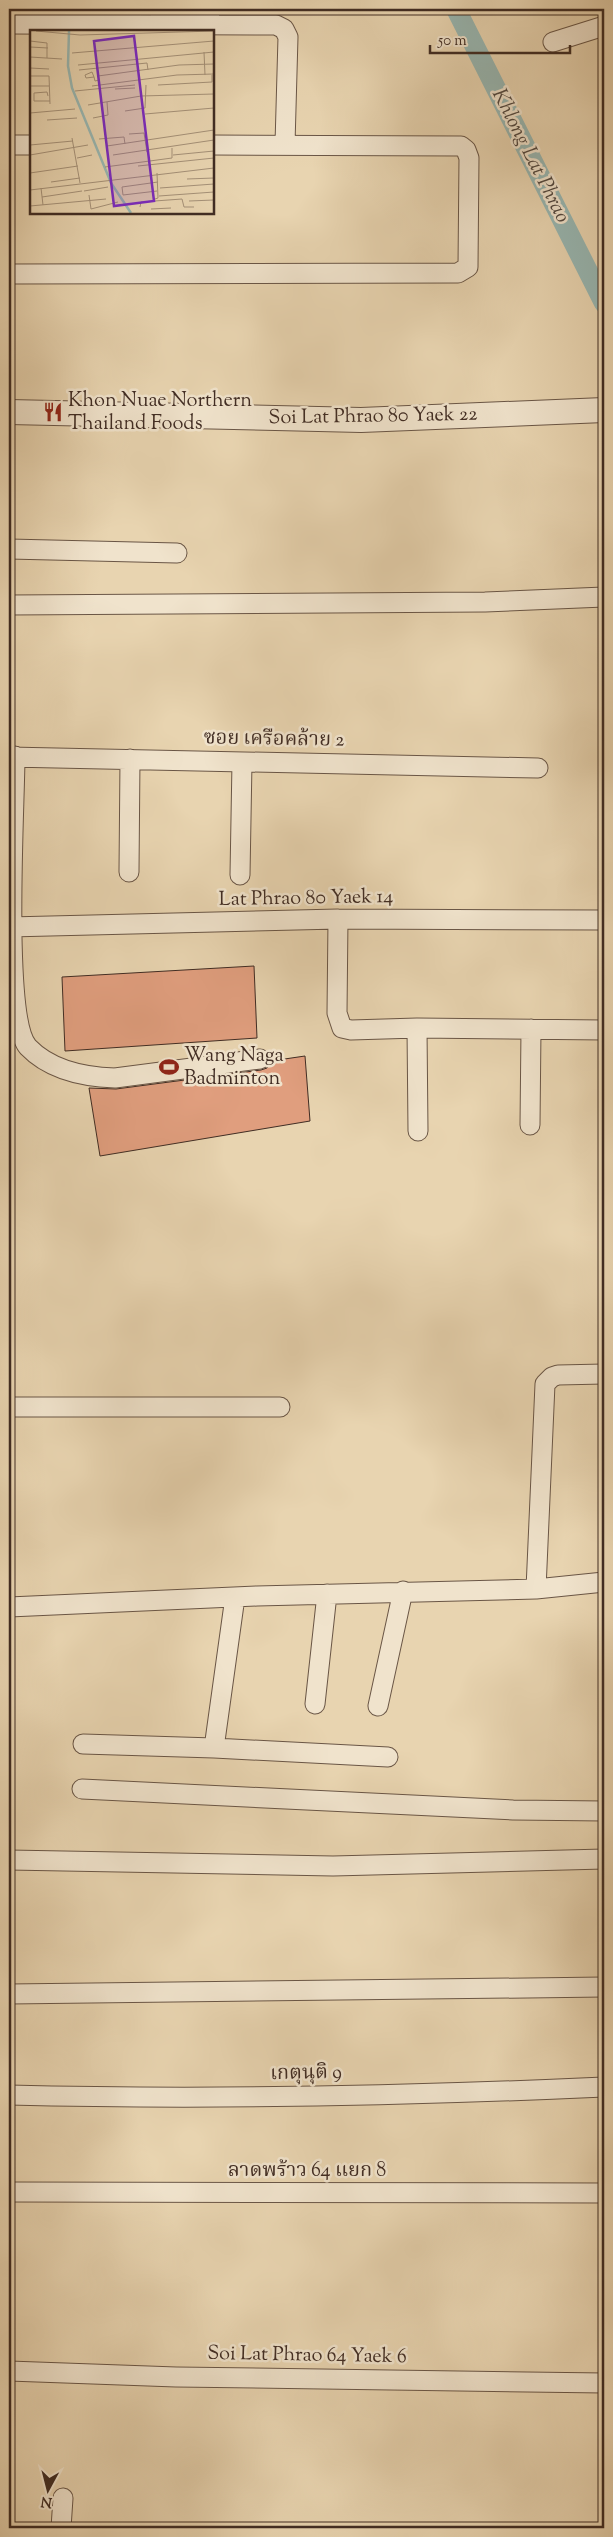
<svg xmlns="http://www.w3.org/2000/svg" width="613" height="2537" font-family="'Sorts Mill Goudy','Noto Serif Thai',serif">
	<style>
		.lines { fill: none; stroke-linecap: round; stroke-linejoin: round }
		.canal { stroke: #98b7b2; stroke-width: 20 }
		.building { fill: #e09e7e; stroke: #402c23 }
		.minor-casing { stroke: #6a5646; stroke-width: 21 }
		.tertiary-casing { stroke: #6a5646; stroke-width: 26 }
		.minor { stroke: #f0e3cc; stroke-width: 19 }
		.tertiary { stroke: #f0e3cc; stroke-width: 24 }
		.labels { text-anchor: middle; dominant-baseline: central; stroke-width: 5; stroke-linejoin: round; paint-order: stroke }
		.poi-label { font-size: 20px; fill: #402c23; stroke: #f0e3cc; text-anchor: start }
		.street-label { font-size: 20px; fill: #402c23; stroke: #f0e3cc }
		.water-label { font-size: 21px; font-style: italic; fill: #524840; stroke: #f0e3cc }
		.inset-river { fill: none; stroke: #98b7b2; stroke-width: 2.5 }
		.inset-road { fill: none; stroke: #a59178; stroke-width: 1 }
		.view { fill: #7b2cbf; fill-opacity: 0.15; stroke: #7b2cbf; stroke-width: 2.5 }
		.inset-edge { fill: none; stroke: #402c23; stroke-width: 2.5 }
	</style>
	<rect width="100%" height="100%" fill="#e8d4b0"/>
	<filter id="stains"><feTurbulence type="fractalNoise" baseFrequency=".004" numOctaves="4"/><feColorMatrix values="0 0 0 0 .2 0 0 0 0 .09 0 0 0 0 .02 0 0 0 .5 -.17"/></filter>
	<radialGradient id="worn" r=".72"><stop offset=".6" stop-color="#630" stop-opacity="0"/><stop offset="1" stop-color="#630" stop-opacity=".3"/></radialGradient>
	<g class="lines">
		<path class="canal" d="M456 9 604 303"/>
	</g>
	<path class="building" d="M254 966 257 1038 65 1051 62 977Z
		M305 1056 310 1121 100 1156 89 1088 116 1089 261 1070 267 1068 271 1061Z"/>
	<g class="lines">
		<defs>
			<path id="minor" d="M159 9H212
				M9 24 276 25 284 29 288 37 285 144
				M553 42 604 26
				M9 145H31
				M9 274 458 273 468 267 469 158 466 150 461 146 212 145
				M9 549 177 553
				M9 605 485 602 604 597
				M15 756C15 805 2 1018 28 1047 51 1071 84 1077 115 1078L260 1059
				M9 757 538 768
				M129 872 130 759
				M240 875 242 762
				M338 919 337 1013 342 1028 351 1030 417 1028 604 1030
				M9 927 338 919 604 920
				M417 1028 418 1131
				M530 1125 531 1029
				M9 1407H280
				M536 1589 545 1384 552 1377 558 1375 604 1374
				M9 1607 257 1596 536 1589 604 1582
				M315 1704 327 1594
				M378 1706 403 1591
				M83 1744 214 1748 388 1757
				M214 1748 235 1597
				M82 1789 513 1810 604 1811
				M9 1860 333 1866 604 1859
				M9 1994 604 1987
				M9 2095C207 2100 406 2096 604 2087
				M9 2192 604 2193
				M9 2371 176 2377 604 2383
				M61 2528 63 2498"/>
			<path id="tertiary" d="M9 412 361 420 604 410"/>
		</defs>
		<use href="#minor" class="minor-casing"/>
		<use href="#tertiary" class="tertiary-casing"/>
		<use href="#minor" class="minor"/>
		<use href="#tertiary" class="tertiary"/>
	</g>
	<defs>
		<symbol id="restaurant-bare" viewBox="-9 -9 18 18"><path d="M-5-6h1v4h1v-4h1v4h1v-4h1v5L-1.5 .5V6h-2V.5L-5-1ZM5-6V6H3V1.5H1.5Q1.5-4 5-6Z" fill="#8f2418" stroke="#f0e3cc" stroke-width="2.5" paint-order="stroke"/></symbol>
		<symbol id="stadium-bare" viewBox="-9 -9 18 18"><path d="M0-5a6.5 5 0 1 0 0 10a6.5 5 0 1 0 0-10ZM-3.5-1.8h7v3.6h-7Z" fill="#8f2418" stroke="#f0e3cc" stroke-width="2.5" paint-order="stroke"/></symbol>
	</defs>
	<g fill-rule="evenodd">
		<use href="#restaurant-bare" x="39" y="398" width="28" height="28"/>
		<use href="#stadium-bare" x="155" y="1053" width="28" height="28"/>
	</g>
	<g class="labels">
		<g class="poi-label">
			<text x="68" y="401">Khon Nuae Northern<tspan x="68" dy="23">Thailand Foods</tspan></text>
			<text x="184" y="1056">Wang Naga<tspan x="184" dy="23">Badminton</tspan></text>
		</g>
		<g class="street-label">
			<text transform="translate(373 417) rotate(-1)">Soi Lat Phrao 80 Yaek 22</text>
			<text transform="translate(274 740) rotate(1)">ซอย เครือคล้าย 2</text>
			<text transform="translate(306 899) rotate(-1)">Lat Phrao 80 Yaek 14</text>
			<text transform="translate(306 2074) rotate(-1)">เกตุนุติ 9</text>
			<text x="307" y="2171">ลาดพร้าว 64 แยก 8</text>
			<text transform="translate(307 2356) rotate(1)">Soi Lat Phrao 64 Yaek 6</text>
		</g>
		<g class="water-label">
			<text transform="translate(530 156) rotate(63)">Khlong Lat Phrao</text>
		</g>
	</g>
	<g transform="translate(30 30)">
		<rect width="184" height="184" fill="#e8d4b0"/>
		<path class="inset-river" d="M39 1 38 36 42 58 81 153 101 183"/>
		<path class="inset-road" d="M6 1 50 5 184 1M0 11 17 13V28M0 17 18 18M174 22 175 45M42 23 184 11M0 27 32 29M48 35 184 22M0 38 19 39M49 40 117 33 118 40M0 46H19L20 74M68 46 149 35 184 34M64 47 56 48 55 45 62 42 64 47 65 51 69 50M128 55 182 52V45M0 56H19M62 56 147 45 184 44M85 59 105 58M45 61 105 55M18 66 17 62 4 63V71H20M58 75 111 66 184 64M95 81 115 78 116 55M0 83 45 79M115 84 184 78M63 88 78 85 77 72M17 90 47 88M99 104 114 103 117 122M42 108 50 153M69 109 94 107 95 114M0 115 43 111M77 116 184 100M0 125 58 115M83 125 184 110M143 125 184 121M47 128 62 125M108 136 184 128M75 137 142 128V118M0 143 48 136M157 149 184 148M21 152 50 148M11 158 13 175M130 158 184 154M0 160 184 138M54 161 78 157M127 161 93 165 92 157 128 152M59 165 61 179 88 172M129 166 184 162M12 167 52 161M125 169 128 168 127 143M159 171 184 170M0 176 76 169M110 177 111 172 152 169 154 177H164M121 179 141 178"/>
		<path class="view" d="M104 6 124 171 84 176 64 11Z"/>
		<rect width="184" height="184" class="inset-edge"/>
	</g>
	<rect width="613" height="2537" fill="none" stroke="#e8d4b0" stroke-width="30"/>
	<rect x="10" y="10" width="593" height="2517" fill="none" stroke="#402c23" stroke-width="2.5"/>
	<rect x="15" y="15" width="583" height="2507" fill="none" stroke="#402c23"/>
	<g transform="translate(48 2490) rotate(187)" stroke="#f0e3cc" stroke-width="4" paint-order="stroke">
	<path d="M0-4L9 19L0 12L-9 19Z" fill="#402c23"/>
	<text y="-8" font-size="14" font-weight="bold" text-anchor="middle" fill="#402c23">N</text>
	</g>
	<path d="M430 45v8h140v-8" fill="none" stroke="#402c23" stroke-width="2.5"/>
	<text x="438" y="45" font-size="15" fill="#402c23" stroke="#f0e3cc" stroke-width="4" paint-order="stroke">50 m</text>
	<rect width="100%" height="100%" filter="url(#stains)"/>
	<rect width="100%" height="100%" fill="url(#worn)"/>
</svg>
